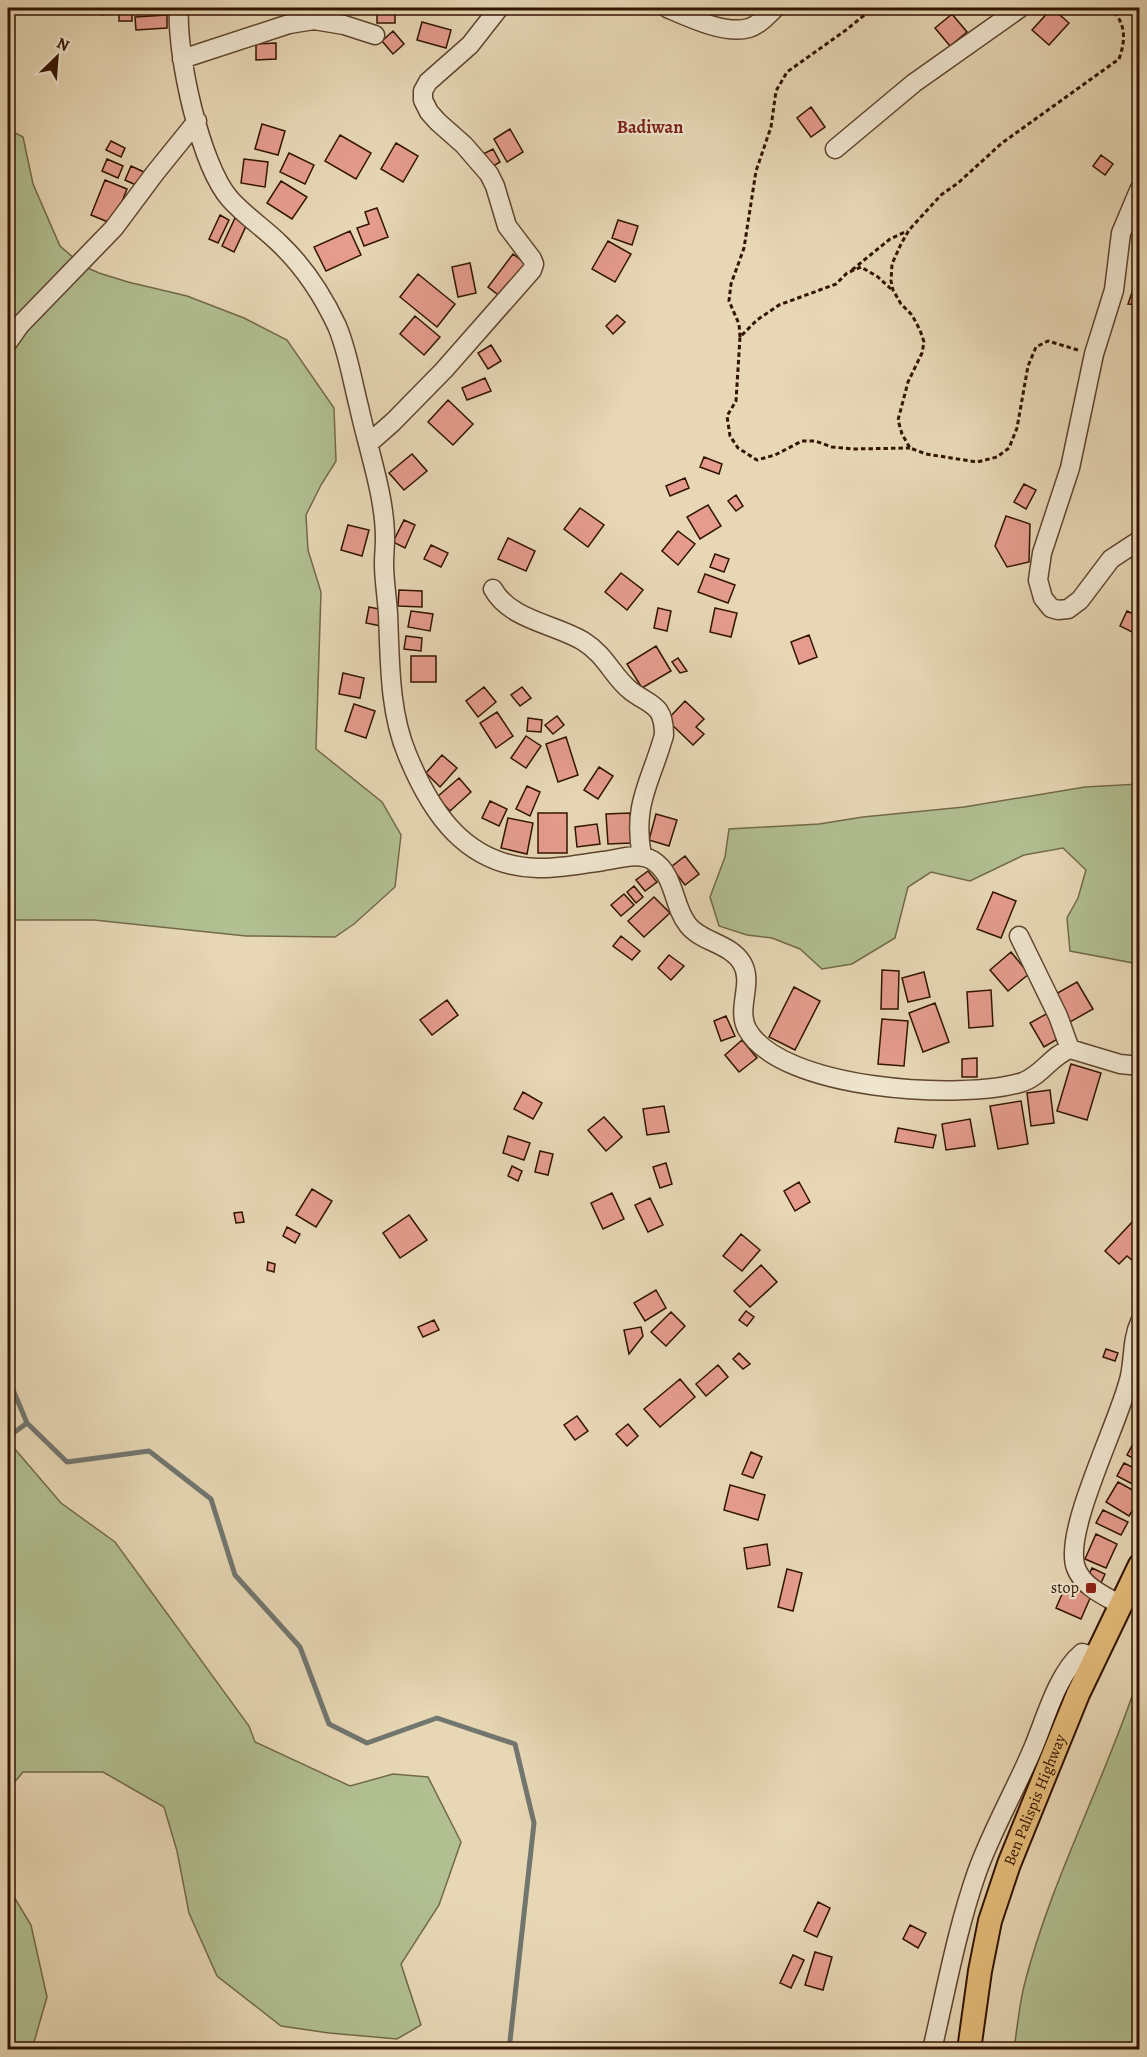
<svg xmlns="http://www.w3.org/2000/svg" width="1147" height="2057" font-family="Alegreya,serif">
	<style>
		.green { fill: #b1bf91; stroke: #726a48; stroke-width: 1.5 }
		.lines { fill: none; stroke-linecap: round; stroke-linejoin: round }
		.stream { stroke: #71766f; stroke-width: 5 }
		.building { fill: #e59c8d; stroke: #321400; stroke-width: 1.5 }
		.minor-casing { stroke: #5f452d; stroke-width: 21 }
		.major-casing { stroke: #321400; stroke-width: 26 }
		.path { stroke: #321400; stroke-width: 3; stroke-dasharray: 4.5 3; stroke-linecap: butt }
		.minor { stroke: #efe5cf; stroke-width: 18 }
		.major { stroke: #e4bc7a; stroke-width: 22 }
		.poi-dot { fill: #8f2418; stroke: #efe5cf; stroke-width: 2 }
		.labels { text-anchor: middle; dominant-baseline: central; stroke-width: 4.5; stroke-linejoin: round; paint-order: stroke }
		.poi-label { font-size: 16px; fill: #321400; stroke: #efe5cf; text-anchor: end }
		.street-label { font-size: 16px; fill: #321400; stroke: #efe5cf }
		.neighbourhood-label { font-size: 18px; font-weight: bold; fill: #7a1f14; stroke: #efe5cf }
	</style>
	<rect width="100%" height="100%" fill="#e7d7b5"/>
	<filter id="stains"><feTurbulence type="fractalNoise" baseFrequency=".00333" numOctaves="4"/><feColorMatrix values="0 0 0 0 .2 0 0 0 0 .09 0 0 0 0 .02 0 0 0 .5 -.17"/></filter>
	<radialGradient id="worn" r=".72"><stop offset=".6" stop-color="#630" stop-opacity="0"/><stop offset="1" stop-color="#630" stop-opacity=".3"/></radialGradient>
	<path class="green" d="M8 129 23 137 33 184 60 246 83 266 99 273 128 282 187 296 244 318 287 340 334 408 336 461 321 485 306 515 308 550 321 592 316 749 382 802 401 835 395 887 354 924 335 937 246 936 94 920H8Z
		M1139 784V964L1070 951 1067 918 1078 898 1086 870 1063 848 1024 855 970 881 931 872 908 887 895 938 852 964 822 969 800 949 772 938 747 935 719 926 710 897 725 857 729 829 819 824 863 817 964 807 1085 787Z
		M8 1441 61 1503 115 1542 249 1726 255 1742 350 1786 393 1774 428 1777 461 1842 439 1905 401 1964 421 2025 397 2039 329 2033 281 2026 217 1976 189 1913 177 1851 164 1807 103 1772H23L8 1790Z
		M1139 1676V2049H1014C1017 2029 1019 2007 1024 1986 1051 1879 1105 1781 1139 1676Z
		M8 1887 31 1925 47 1997 32 2049H8Z"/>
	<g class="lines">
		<path class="stream" d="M8 1378 27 1423 67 1462 149 1451 211 1499 235 1575 300 1647 329 1724 367 1743 437 1718 515 1744 534 1823 509 2050
			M8 1437 27 1423"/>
	</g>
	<path class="building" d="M84 8H105L104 15 83 12Z
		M119 8H132V21H119Z
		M139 8H168L169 12 139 14Z
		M1052 8 1069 23 1049 45 1032 30Z
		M377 9 395 10V23H377Z
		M952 14 967 32 950 46 935 28Z
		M167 15V28L136 30 135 17Z
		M422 22 451 30 446 48 417 40Z
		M393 31 404 44 393 54 382 41Z
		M276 43V59L256 60V44Z
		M811 107 825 127 811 137 797 118Z
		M262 124 285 131 278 155 255 149Z
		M510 129 523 152 507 162 494 139Z
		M340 135 371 153 356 179 325 161Z
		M111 141 125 148 121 157 106 150Z
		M396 143 418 156 403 182 381 169Z
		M493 149 500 162 487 170 479 156Z
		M289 153 314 165 305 184 280 172Z
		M1101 155 1113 164 1105 175 1093 166Z
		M107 159 123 166 118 178 102 171Z
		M244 159 268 162 265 187 241 183Z
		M131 166 144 172 138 186 125 180Z
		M105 180 127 189 113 224 91 215Z
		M281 181 307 197 292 219 267 203Z
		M377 208 388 237 364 246 357 228 369 224 365 212Z
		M220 215 229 220 218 243 209 239Z
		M235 218 247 224 234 252 222 246Z
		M618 220 638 226 632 245 612 238Z
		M350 231 361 255 326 271 314 247Z
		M608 241 631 254 615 282 592 269Z
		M513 254 526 264 501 297 488 287Z
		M470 263 476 293 458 297 452 267Z
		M418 274 455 304 437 327 400 297Z
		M1138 275 1140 305 1128 304Z
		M617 315 625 322 613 334 606 326Z
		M415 316 440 337 424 355 400 334Z
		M491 345 501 361 488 369 478 353Z
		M485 378 491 391 467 400 462 388Z
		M448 400 473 424 453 445 428 422Z
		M412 454 427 471 404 490 389 473Z
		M704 457 722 464 719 474 700 467Z
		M685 478 689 488 670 496 666 486Z
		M1024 484 1036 490 1026 509 1014 502Z
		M736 495 743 506 736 511 728 501Z
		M708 505 721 526 700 539 687 517Z
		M580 508 604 525 588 547 564 529Z
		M1006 516 1030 524 1029 562 1007 567 995 546Z
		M404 520 415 525 405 548 393 542Z
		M348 525 369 530 362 556 341 550Z
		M678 531 695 544 678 565 662 551Z
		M508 538 535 551 526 571 498 559Z
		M431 545 448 553 441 567 424 559Z
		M715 554 729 559 724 572 710 567Z
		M621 573 643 590 627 610 605 592Z
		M705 574 735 585 728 603 698 592Z
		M399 590 422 591V607L398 606Z
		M369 607 384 610 381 626 366 623Z
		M658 608 671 611 667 631 654 628Z
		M715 608 737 613 731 637 710 632Z
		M411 611 433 614 430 631 408 627Z
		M1127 611 1140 617V636L1120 626Z
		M809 635 817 657 799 664 791 642Z
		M406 636 422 638 421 651 404 649Z
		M656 646 671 671 642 688 627 664Z
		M411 656H436V682H411Z
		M678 658 687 671 680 673 672 662Z
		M343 673 364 678 360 698 339 694Z
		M484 687 496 702 478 717 466 701Z
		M522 687 531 698 520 706 511 695Z
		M685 701 704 719 696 727 704 734 693 745 667 720Z
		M354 704 375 711 366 738 345 731Z
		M497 712 513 736 496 748 480 723Z
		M557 716 564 725 553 734 545 725Z
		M528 718 542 720 541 732 527 731Z
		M526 736 541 746 526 768 511 758Z
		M566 737 578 775 558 782 546 744Z
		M442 755 457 768 440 787 426 773Z
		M599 767 613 776 598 799 584 790Z
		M459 778 471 792 450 811 437 797Z
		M527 786 540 792 530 816 516 809Z
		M490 801 507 809 499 826 482 818Z
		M538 813H567V853H538Z
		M630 813 631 843 608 844 606 814Z
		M656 814 677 820 669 846 649 840Z
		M508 818 533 823 527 854 501 848Z
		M597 824 600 844 577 847 575 827Z
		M685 856 699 874 685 885 671 867Z
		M648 871 657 882 645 891 636 880Z
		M634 886 643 897 636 903 627 892Z
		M993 892 1016 901 1001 938 977 929Z
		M624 894 634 905 621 916 611 905Z
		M654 897 670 913 644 937 628 921Z
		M621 936 640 951 632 960 613 946Z
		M1011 952 1029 974 1008 991 990 970Z
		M669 955 684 966 671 980 658 968Z
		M882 970 899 971 898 1009H881Z
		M924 972 930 997 908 1002 902 978Z
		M1077 982 1093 1009 1070 1022 1054 995Z
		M794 987 820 1001 795 1050 769 1037Z
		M991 990 993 1026 969 1028 967 992Z
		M447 1000 458 1015 432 1035 420 1020Z
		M935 1003 949 1042 923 1052 909 1013Z
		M1048 1013 1061 1037 1044 1047 1030 1023Z
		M726 1016 735 1036 721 1041 714 1021Z
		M882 1019 908 1021 904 1066 878 1064Z
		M742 1040 757 1058 739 1072 725 1055Z
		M977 1058V1077H962V1059Z
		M1071 1064 1101 1073 1087 1120 1057 1111Z
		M1050 1090 1054 1123 1031 1126 1027 1093Z
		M523 1092 542 1103 533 1119 514 1109Z
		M1021 1101 1028 1144 998 1149 990 1106Z
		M664 1106 669 1132 647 1135 643 1109Z
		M604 1117 622 1137 606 1151 588 1130Z
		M970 1119 975 1146 946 1150 942 1124Z
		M898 1128 936 1135 933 1148 895 1142Z
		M508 1136 530 1143 524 1160 503 1153Z
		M540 1151 553 1154 548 1175 535 1172Z
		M666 1163 672 1184 660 1188 653 1167Z
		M512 1166 522 1171 518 1181 508 1176Z
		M799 1182 810 1202 795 1211 784 1191Z
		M312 1189 332 1201 316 1227 296 1215Z
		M612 1193 624 1219 603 1229 591 1203Z
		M650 1198 663 1225 648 1232 635 1205Z
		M242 1212 244 1222 236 1223 234 1213Z
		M409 1215 427 1240 400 1258 383 1233Z
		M1135 1219 1140 1223V1267L1127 1256 1119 1264 1105 1251Z
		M287 1227 300 1234 295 1243 283 1236Z
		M741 1234 760 1250 742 1271 723 1256Z
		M268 1262 275 1264 274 1272 267 1270Z
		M761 1265 777 1282 750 1307 734 1291Z
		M656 1290 666 1308 645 1321 634 1303Z
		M746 1311 754 1317 747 1326 739 1320Z
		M671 1312 685 1326 666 1346 651 1332Z
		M434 1320 439 1330 423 1337 418 1327Z
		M641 1327 643 1336 629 1354 624 1330Z
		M1106 1349 1118 1353 1115 1361 1103 1357Z
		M739 1353 750 1364 743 1369 733 1359Z
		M718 1365 728 1377 706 1396 696 1384Z
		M680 1379 695 1397 660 1427 644 1409Z
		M577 1416 588 1431 575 1440 564 1425Z
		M628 1424 638 1436 627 1446 616 1434Z
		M1140 1431V1462L1127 1455Z
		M751 1452 762 1457 753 1478 742 1474Z
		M1124 1463 1140 1471V1488L1117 1476Z
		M1118 1482 1140 1494V1499L1129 1516 1106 1502Z
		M730 1485 765 1495 758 1520 724 1510Z
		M1103 1510 1128 1522 1121 1535 1096 1523Z
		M1096 1534 1117 1544 1106 1568 1085 1559Z
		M767 1544 770 1565 747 1569 744 1548Z
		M1092 1568 1105 1574 1101 1583 1088 1577Z
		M787 1569 802 1573 793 1611 778 1607Z
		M1066 1585 1091 1596 1081 1619 1056 1608Z
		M818 1902 830 1908 817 1937 804 1931Z
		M910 1925 926 1933 918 1948 903 1939Z
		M815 1952 832 1957 823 1990 805 1985Z
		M793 1955 804 1960 791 1988 780 1983Z"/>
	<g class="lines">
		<defs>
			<path id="minor" d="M179 8C176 53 200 165 230 199 245 216 264 228 280 244 304 267 323 296 337 326 348 352 352 380 359 407 368 449 385 496 385 538 385 547 384 555 384 564 384 580 387 597 388 614 390 660 389 711 407 754 431 813 466 866 537 868 559 869 582 864 603 861 619 859 638 852 652 860 676 875 672 905 688 925 701 942 730 943 742 963 754 983 736 1008 747 1029 780 1090 963 1101 1023 1082 1042 1075 1052 1055 1070 1049L1120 1064 1140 1066
				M667 8C688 17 725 35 749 28 759 25 768 15 775 8
				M182 59 289 24 314 20 344 25 375 35
				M835 149 914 83 1020 8
				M1140 188 1121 233 1114 290 1094 354 1070 468 1042 553 1038 580 1043 598 1051 608 1058 610 1068 609 1080 600 1111 559 1140 540
				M8 342 20 325 114 228 155 173 197 121
				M368 444 393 422 444 370 532 270 534 264 532 259 507 226 495 186 489 174 464 145 438 122 429 112 423 100V91L428 82 470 45 499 8
				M493 589C510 620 555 624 583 641 607 656 612 676 631 691 651 706 664 704 664 735 651 782 632 804 642 856
				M1019 936 1058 1016 1070 1049
				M1121 1605C1105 1596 1083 1587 1076 1568 1062 1532 1121 1419 1130 1376 1134 1357 1132 1339 1140 1322
				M932 2050C946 1990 957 1929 977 1872 992 1830 1017 1787 1034 1746 1046 1717 1058 1673 1082 1653L1096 1657"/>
			<g id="major">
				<path id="s1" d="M969 2050 980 1971 990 1921 1009 1864 1078 1694 1140 1565"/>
			</g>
		</defs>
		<use href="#minor" class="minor-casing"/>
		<use href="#major" class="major-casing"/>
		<path class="path" d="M852 270 890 239 907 231
			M891 289 878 277 861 267 847 273 836 284 779 305 757 320 740 337 736 401 727 416 730 436 738 448 757 460 775 455 802 441H815L832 447 853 449 910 448
			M740 337 739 324 729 301 731 284 744 248 756 171 771 127 776 91 787 72 846 30 873 8
			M1078 350 1048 341 1036 347 1028 366 1017 428 1009 448 997 457 977 462 926 454 910 448 902 434 898 420 908 382 922 353 924 342 920 330 912 315 901 304 893 290 891 281 892 264 901 244 909 230 941 195 958 183 1002 143 1119 59C1126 39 1126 24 1111 8"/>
		<use href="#minor" class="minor"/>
		<use href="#major" class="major"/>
	</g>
	<rect class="poi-dot" x="1085" y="1582" width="12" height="12" rx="3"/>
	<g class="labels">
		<g class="poi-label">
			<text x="1079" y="1588">stop</text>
		</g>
		<g class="street-label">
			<text stroke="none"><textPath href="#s1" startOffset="260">Ben Palispis Highway</textPath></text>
		</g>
		<g class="neighbourhood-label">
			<text x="650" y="127">Badiwan</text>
		</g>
	</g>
	<rect width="1147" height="2057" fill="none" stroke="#e7d7b5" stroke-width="30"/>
	<rect x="9" y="9" width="1129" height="2039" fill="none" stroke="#321400" stroke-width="3"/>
	<rect x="15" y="15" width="1117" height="2027" fill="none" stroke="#321400" stroke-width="1.5"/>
	<g transform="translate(57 57) rotate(25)" stroke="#efe5cf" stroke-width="4.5" paint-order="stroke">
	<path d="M0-4.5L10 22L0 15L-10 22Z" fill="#321400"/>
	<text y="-9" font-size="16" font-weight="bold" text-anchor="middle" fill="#321400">N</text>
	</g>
	<rect width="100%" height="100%" filter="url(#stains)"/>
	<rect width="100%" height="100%" fill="url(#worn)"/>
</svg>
